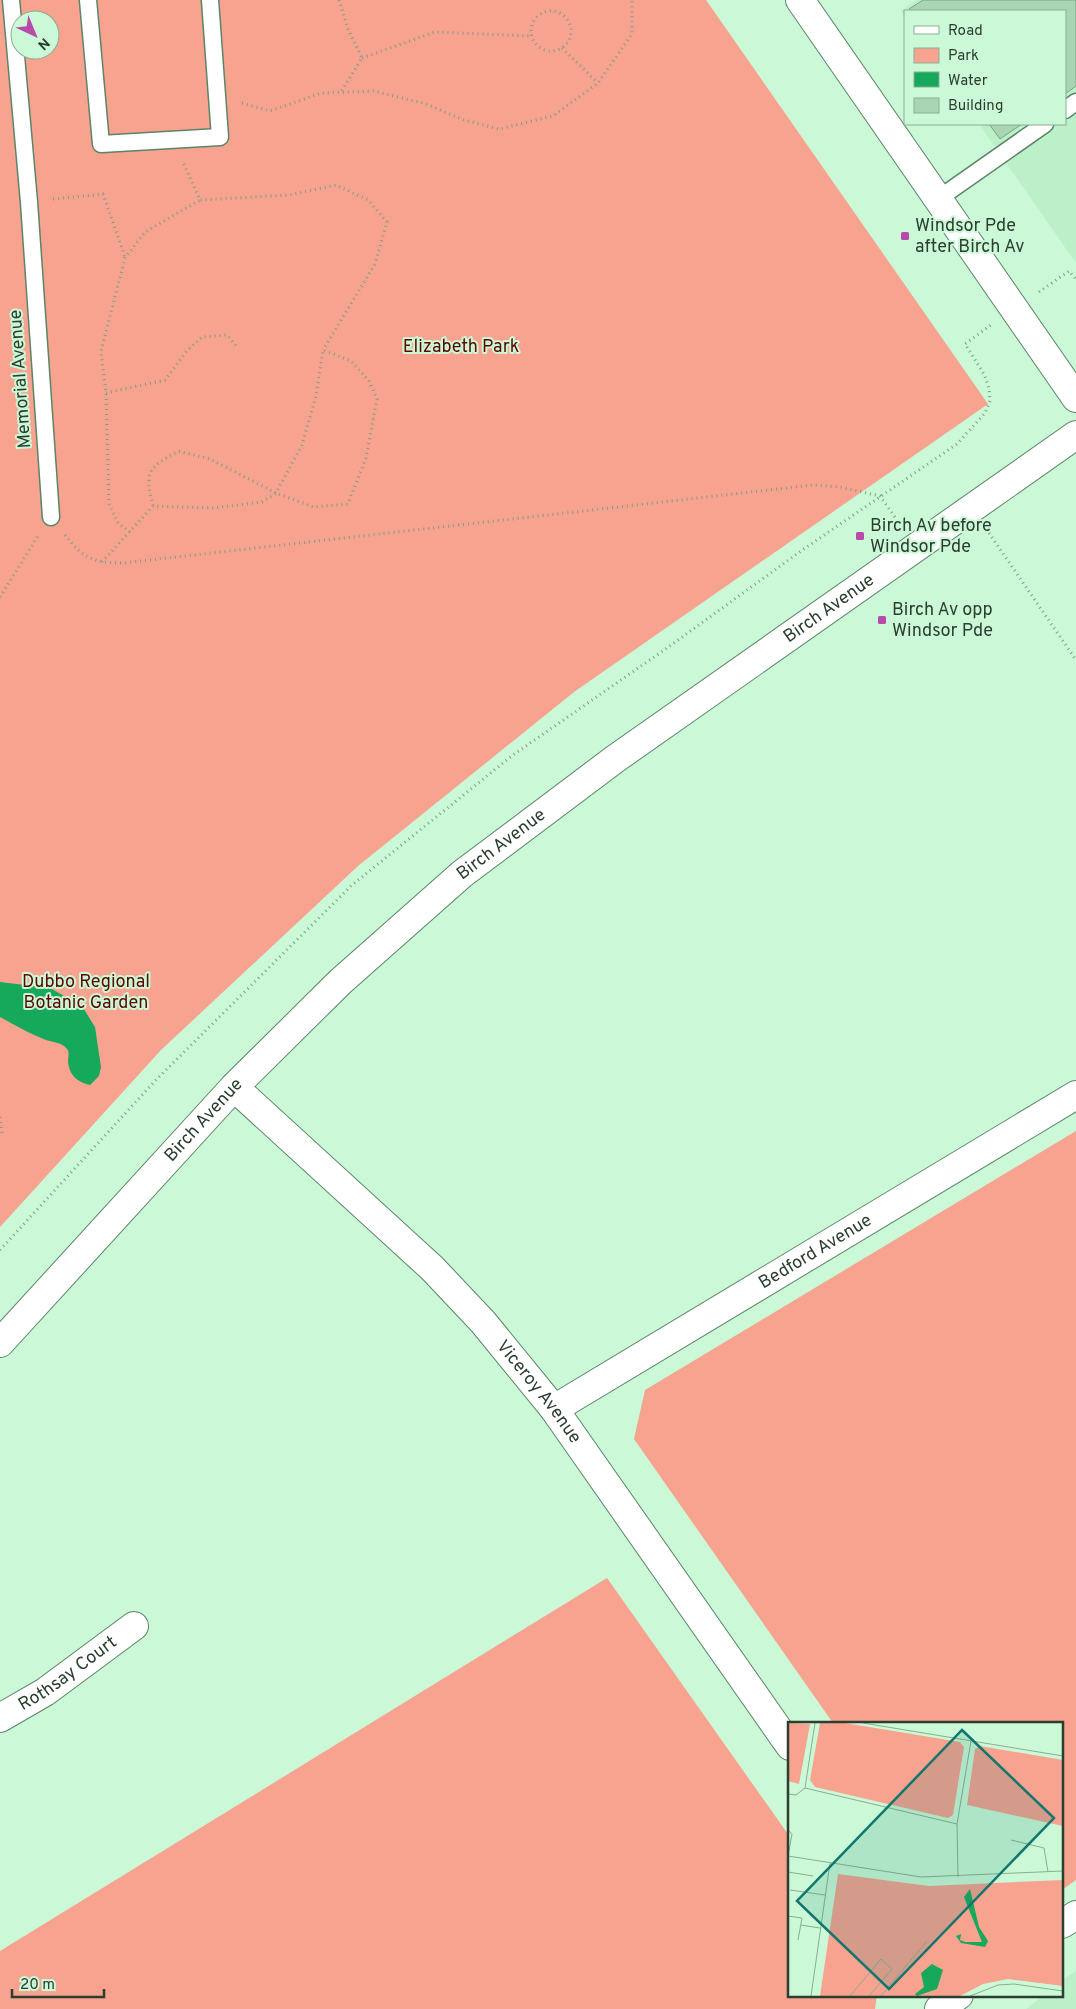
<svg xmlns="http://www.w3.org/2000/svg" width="1076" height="2009" font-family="Overpass,sans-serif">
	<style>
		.built { fill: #bcf0c9 }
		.green { fill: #f8a290; fill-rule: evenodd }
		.water { fill: #16a85b }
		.building { fill: #a9d5b4; stroke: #7aa586 }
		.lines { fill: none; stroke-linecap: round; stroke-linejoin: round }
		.lane-casing { stroke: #5b8567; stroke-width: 19 }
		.street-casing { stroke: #5b8567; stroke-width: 30 }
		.secondary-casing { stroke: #5b8567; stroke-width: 30 }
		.path { stroke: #7e9e86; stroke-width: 3; stroke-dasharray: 1 4; stroke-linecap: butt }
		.lane { stroke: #fff; stroke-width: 16 }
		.street { stroke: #fff; stroke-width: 28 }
		.secondary { stroke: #fff; stroke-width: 28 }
		.poi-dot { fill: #b84baa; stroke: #cbf8d6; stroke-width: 2 }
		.labels { text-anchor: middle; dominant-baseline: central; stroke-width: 4; stroke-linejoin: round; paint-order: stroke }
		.poi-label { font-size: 18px; fill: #2b3e30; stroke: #cbf8d6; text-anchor: start }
		.park-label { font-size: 18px; fill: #5a0800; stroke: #cbf8d6 }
		.street-label { font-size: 18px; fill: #2b3e30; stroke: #cbf8d6 }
		.inset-road { fill: none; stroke: #8bae94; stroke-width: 1 }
		.view { fill: #0f766e; fill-opacity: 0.15; stroke: #0f766e; stroke-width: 2.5 }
		.inset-edge { fill: none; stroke: #2b3e30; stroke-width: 2.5 }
	</style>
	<rect width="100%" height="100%" fill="#cbf8d6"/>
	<path class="built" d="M916 0H1076V263L979 124H1065V11H905V17L901 11Z
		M1076 1971V2009H1026L1044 1995H1062V1980Z"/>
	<path class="green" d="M0 0H706L988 404 574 692 358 866 161 1050 0 1227ZM20 20H50V50H20Z
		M1076 1131V1880L1062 1890V1723H833L634 1439 645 1390Z
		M607 1578 790 1837V1995H877L875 2009H0V1951Z"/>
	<path class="water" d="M0 982 50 988 82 1006 95 1027 101 1067 99 1076 90 1085C77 1082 69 1075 68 1061 68 1057 70 1053 67 1049 63 1043 53 1042 46 1040 30 1034 15 1025 0 1017Z"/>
	<path class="building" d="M923 0H1076V86L1065 94V11H911L909 9Z
		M989 124H1022L1000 139Z"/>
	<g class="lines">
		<defs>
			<path id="lane" d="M11 0 29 202 51 517
				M88 0 101 144 220 137 210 0
				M1065 110 1076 102
				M938 199 1045 124"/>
			<g id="street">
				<path id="s1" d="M234 1087 432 1268 483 1322 554 1409 790 1746"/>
				<path id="s2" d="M554 1409 1076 1095"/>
				<path id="s3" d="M0 1718 45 1692 134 1626"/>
				<path d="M1062 1924 1076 1915"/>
				<path d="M939 2009 959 1995"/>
			</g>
			<g id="secondary">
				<path d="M800 0 1076 398"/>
				<path id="s4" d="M0 1343 234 1087 340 982 462 874 615 759 1076 435"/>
			</g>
		</defs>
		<use href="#lane" class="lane-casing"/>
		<use href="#street" class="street-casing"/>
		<use href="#secondary" class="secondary-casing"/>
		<path class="path" d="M339 0 348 29 362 58 341 92
			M531 31a20 20 0 1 1 40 0a20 20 0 1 1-40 0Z
			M562 48 598 83
			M362 58 435 32 531 36
			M242 103 270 111 321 93 374 91 426 104 464 120 499 129 553 116 598 83 632 34V0
			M184 164 200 200 289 195 336 185 368 200 387 222 375 264 323 350
			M53 199 103 194 125 257
			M1039 292 1069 271 1076 279
			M106 393 165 380 186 352 202 337 227 335 237 347
			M130 532 118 523 109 504 106 393 101 351 125 258 145 232 200 200
			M989 533 1076 660
			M65 535C83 558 93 563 123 563L813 485 840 487 880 496 899 523
			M102 562 153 506 214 508 262 502 276 493 313 507 348 504 366 458 377 399 369 381 351 361 323 350 316 396 302 445 276 493 210 459 178 451C148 469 144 470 153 506
			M0 597 38 536
			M0 1117 2 1133 0 1136
			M0 1250 155 1081 352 885 513 755 667 648 801 551 957 444 985 413 990 401 989 388 984 374 965 344 991 325"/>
		<use href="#lane" class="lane"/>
		<use href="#street" class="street"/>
		<use href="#secondary" class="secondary"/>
	</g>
	<g class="poi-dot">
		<rect x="900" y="231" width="10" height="10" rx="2.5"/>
		<rect x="855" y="531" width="10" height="10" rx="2.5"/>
		<rect x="877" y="615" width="10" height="10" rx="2.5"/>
	</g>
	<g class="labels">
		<g class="poi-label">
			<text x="915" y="226">Windsor Pde<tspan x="915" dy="21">after Birch Av</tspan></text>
			<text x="870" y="526">Birch Av before<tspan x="870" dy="21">Windsor Pde</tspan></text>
			<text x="892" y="610">Birch Av opp<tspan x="892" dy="21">Windsor Pde</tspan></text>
		</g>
		<g class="park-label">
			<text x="461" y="347">Elizabeth Park</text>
			<text x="86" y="982">Dubbo Regional<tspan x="86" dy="21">Botanic Garden</tspan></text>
		</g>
		<g class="street-label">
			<text transform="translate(21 379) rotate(-94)">Memorial Avenue</text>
			<text stroke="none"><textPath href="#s4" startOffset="1112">Birch Avenue</textPath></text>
			<text stroke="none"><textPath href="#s4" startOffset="708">Birch Avenue</textPath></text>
			<text stroke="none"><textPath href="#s4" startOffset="302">Birch Avenue</textPath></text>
			<text stroke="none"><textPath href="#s2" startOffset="305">Bedford Avenue</textPath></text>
			<text stroke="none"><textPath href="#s1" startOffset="432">Viceroy Avenue</textPath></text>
			<text stroke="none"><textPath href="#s3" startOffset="81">Rothsay Court</textPath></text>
		</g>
	</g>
	<g transform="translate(788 1722)">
		<rect width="275" height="275" fill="#cbf8d6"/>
		<path d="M0 1 22 2 11 62 0 59ZM32 1H57L172 20 176 25 165 93 160 96 27 65 22 58ZM192 24 275 38V104L179 83 187 27ZM50 152 141 164 275 158V264L220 257 195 262 172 274H32Z" fill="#f8a290"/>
		<path d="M182 167 191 205 200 219 197 225 173 221 168 214 173 212 172 218 177 220H194L176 175ZM144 242 155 248 149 267 129 274 127 272 136 265 133 251Z" fill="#16a85b"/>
		<path class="inset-road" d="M27 1 17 66 169 102M75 1 275 34M0 72 8 73 17 66M0 108 4 112 0 134M223 118 256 126 260 150M0 134 133 155 275 149M0 150 25 154M170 155 169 102 183 19M2 168 37 173M0 194 14 196 10 218M13 203 32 206M23 274 42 141M62 274 93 237 104 247 81 274M93 274 139 219M182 274 210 263 226 262 275 269"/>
		<path class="view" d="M174 8 266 96 101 267 9 179Z"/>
		<rect width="275" height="275" class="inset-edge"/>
	</g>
	<rect x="904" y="10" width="162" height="115" fill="#cbf8d6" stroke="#8bae94"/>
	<rect x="914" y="26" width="25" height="8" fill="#ffffff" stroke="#8bae94"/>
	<text x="948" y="35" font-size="15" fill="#2b3e30">Road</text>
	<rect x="914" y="48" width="25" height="15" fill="#f8a290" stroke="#8bae94"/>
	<text x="948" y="60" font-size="15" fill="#2b3e30">Park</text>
	<rect x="914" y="72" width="25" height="15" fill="#16a85b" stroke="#8bae94"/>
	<text x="948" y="85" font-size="15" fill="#2b3e30">Water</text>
	<rect x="914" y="98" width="25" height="15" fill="#a9d5b4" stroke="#8bae94"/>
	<text x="948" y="110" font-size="15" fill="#2b3e30">Building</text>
	<g transform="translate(35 35) rotate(136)"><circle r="24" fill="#cbf8d6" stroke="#8bae94"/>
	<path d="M0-4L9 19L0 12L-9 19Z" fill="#b84baa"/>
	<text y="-8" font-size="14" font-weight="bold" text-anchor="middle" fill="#2b3e30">N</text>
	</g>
	<path d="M12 1989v8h92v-8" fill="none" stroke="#2b3e30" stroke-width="2.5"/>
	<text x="20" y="1989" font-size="15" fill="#2b3e30" stroke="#cbf8d6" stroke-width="4" paint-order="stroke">20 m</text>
</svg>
